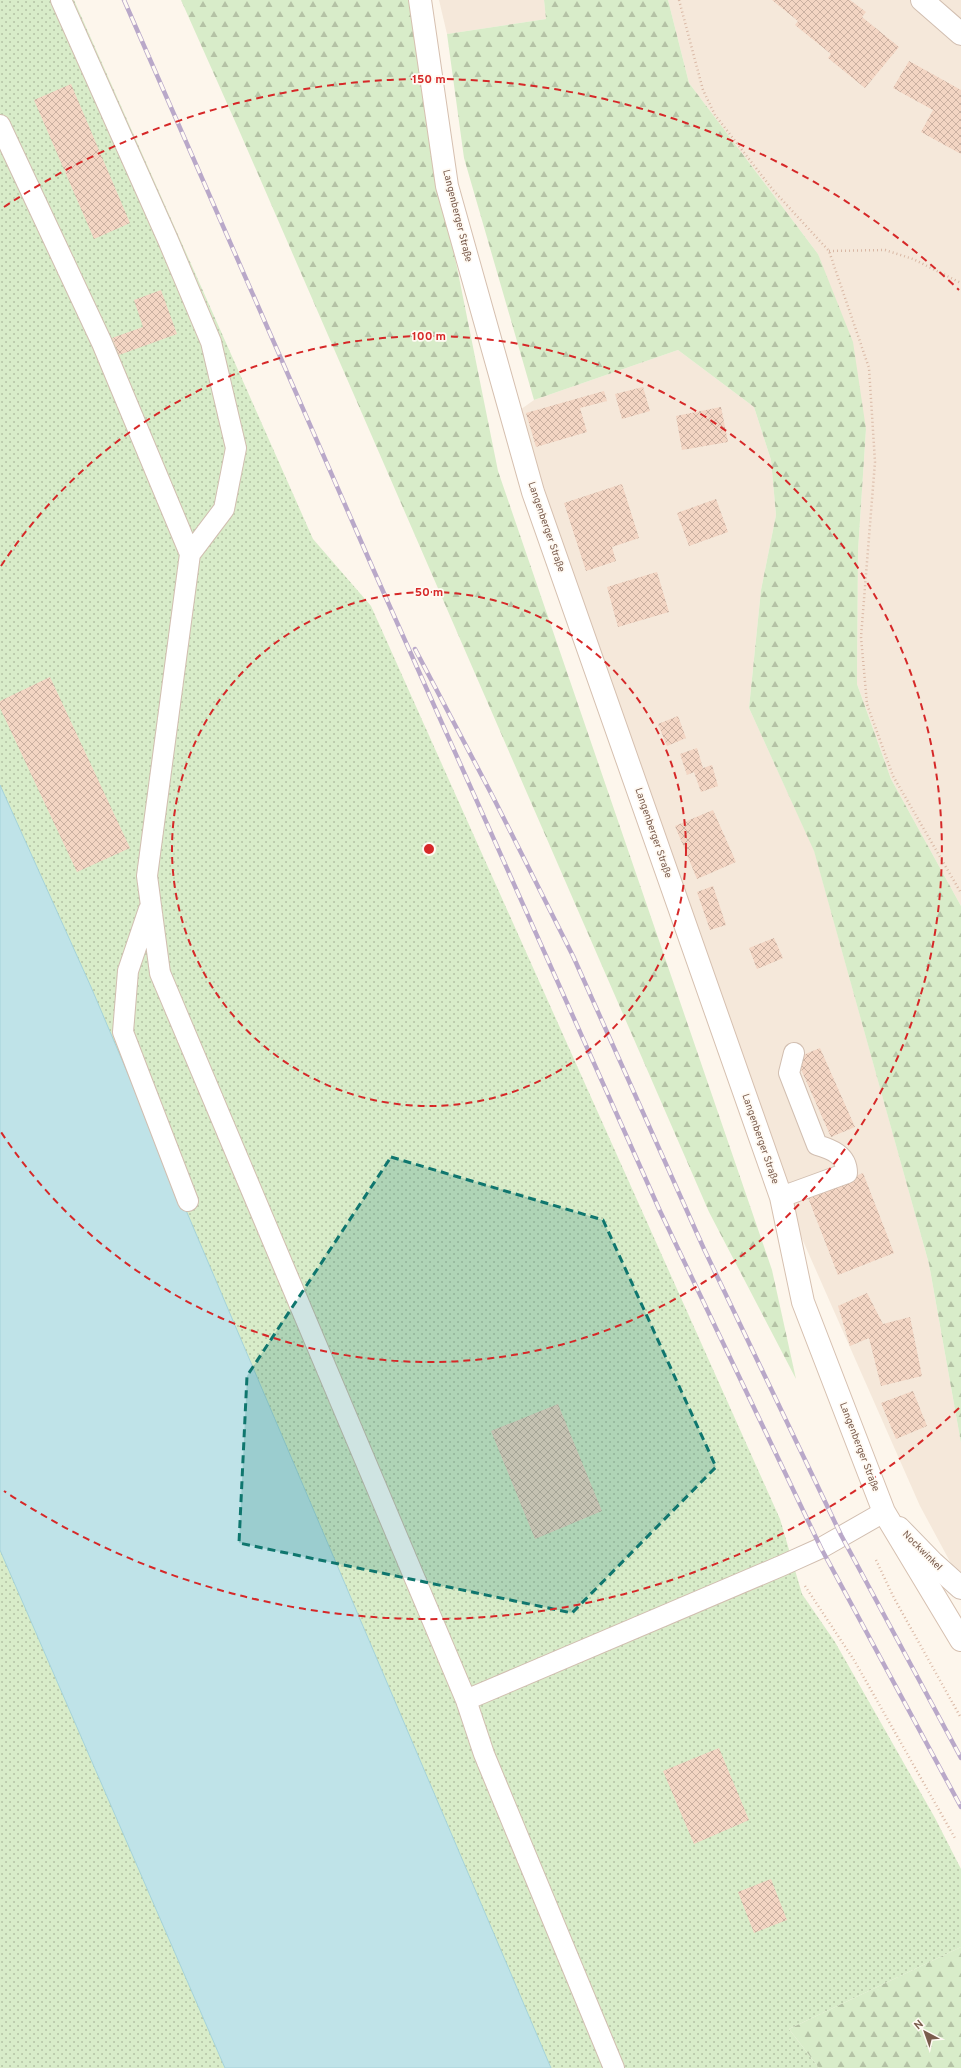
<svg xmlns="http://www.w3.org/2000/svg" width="961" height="2068" font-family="Overpass,sans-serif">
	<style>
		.residential { fill: #f5e8da }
		.grass { fill: url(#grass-dots) }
		.forest { fill: url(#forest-firs) }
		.water { fill: #bfe3e8; stroke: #a5d3da }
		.building { fill: url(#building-cross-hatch) }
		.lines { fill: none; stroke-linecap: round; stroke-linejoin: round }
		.service-casing { stroke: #d1beb0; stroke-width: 22 }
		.minor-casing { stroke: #d1beb0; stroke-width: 24 }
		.secondary-casing { stroke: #d6c0b0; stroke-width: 24 }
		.path { stroke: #d9b8a5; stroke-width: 2.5; stroke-dasharray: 1 3; stroke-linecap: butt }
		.service { stroke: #fff; stroke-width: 20 }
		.minor { stroke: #fff; stroke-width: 22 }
		.secondary { stroke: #fff; stroke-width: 22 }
		.rail-casing { stroke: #b9a8c9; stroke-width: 4.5 }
		.rail { stroke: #fffaf3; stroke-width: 3; stroke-dasharray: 9; stroke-linecap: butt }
		.marked { fill: #0f766e; fill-opacity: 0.2; stroke: #0f766e; stroke-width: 3; stroke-dasharray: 8 5; stroke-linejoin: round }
		.ring { fill: none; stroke: #d62828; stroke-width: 2; stroke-dasharray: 7 5 }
		.labels { text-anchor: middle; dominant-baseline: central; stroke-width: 3.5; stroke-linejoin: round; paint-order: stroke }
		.street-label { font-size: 10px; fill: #7a5c4d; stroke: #fffaf3 }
		.centre { fill: #d62828; stroke: #fffaf3; stroke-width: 2 }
		.ring-label { font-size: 12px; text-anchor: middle; font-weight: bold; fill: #d62828; stroke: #fffaf3; stroke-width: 3.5; stroke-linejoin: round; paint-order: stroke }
	</style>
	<defs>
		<pattern id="grass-dots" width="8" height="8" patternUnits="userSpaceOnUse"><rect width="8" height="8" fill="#d8ecc9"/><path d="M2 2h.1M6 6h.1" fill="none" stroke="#b4c2a5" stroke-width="1.8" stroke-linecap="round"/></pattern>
		<pattern id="forest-firs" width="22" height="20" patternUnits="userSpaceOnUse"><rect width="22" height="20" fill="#d8ecc9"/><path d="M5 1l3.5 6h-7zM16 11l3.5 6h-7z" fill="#b4c2a5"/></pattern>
		<pattern id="building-cross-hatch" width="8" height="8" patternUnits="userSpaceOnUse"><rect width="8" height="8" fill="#f3d5c3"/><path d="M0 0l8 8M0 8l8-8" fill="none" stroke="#cab0a1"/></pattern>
	</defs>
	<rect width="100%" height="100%" fill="#fdf6ec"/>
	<path class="residential" d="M439 0H544L546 19 447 34Z
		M668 0H961V906L891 779 857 684 858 551 866 429 818 254 689 83Z
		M678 350 754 407 771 460 776 515 761 590 749 708 814 850 929 1264 961 1443V1582L920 1506 785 1200 517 412 534 400Z"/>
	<path class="grass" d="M0 0H74L313 539 371 606 780 1519 802 1594 835 1642 935 1818 961 1869V1947L789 2029 819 2068H0Z"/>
	<path class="forest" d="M181 0H416L441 188 498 471 772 1270 796 1379 709 1212 238 128Z
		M544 0H668L689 83 818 254 853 342 866 429 858 551 857 684 891 779 961 906V1443L929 1264 814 851 749 708 761 590 776 515 771 460 754 407 678 350 534 400 464 158 447 34 546 19Z
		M961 1947V2068H819L789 2029Z"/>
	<path class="water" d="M0 785 91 987 551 2068H225L0 1550Z"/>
	<path class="building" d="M772 0H850L866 12 862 17 899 47 865 88 828 58 831 54 795 25 798 21Z
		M909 61 961 90V154L921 132 933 110 893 88Z
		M71 84 130 223 94 239 34 100Z
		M161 290 177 334 119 355 112 338 143 327 134 300Z
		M643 387 650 411 622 419 615 394Z
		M604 391 607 401 580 408 587 432 536 447 526 413Z
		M721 407 728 442 682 450 676 416Z
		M622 484 639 538 612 547 616 561 586 571 564 503Z
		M716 499 728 532 689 546 677 513Z
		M657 572 669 612 618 627 607 587Z
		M50 677 130 848 77 872 0 708V701Z
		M678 716 686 738 667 746 658 724Z
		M697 748 703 768 712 765 718 786 701 792 694 772 687 775 680 754Z
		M713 810 736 862 697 879 675 826Z
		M713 886 726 925 710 930 697 892Z
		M774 938 783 958 757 969 749 948Z
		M820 1048 855 1127 831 1137 796 1058Z
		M863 1173 894 1253 838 1275 807 1195Z
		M867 1293 883 1324 910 1317 922 1376 881 1386 869 1338 850 1346 838 1306Z
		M913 1391 927 1426 896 1439 881 1403Z
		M558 1404 602 1511 535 1539 491 1431Z
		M719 1748 749 1820 694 1844 663 1771Z
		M771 1879 787 1920 754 1933 738 1892Z"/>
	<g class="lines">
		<defs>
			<path id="service" d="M61 0 168 240 211 342 236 448 224 509 190 554
				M0 125 102 343 190 554 147 876 160 973 466 1700 484 1754 614 2068
				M149 909 128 971 123 1032 188 1201
				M781 1197 847 1173C847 1155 831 1149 817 1145L789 1073 794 1053
				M466 1700 781 1566 821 1548 884 1512"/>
			<path id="minor" d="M922 0 961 34
				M899 1528 933 1563 961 1588"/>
			<path id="secondary" d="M420 0 447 186 533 492 781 1197 803 1302 884 1512 961 1640"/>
		</defs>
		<use href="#service" class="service-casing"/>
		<use href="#minor" class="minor-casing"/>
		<use href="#secondary" class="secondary-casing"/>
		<path class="path" d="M679 0 703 90 715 115 773 190 829 251 869 368 875 462 861 637 867 704 893 776 961 893
			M829 251 885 250 913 259 961 283
			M876 1560 894 1598 961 1718
			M805 1586 854 1660 956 1840"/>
		<use href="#service" class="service"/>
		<use href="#minor" class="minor"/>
		<use href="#secondary" class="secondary"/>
		<defs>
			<path id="rail" d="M124 0 374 571 660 1211 821 1548 961 1807
				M415 649 493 797 573 956 704 1249 841 1535 961 1758"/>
		</defs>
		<use href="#rail" class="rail-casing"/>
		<use href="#rail" class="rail"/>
	</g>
	<path class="marked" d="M391 1157 603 1220 716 1467 572 1613 239 1543 247 1376Z"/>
	<g class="ring">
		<circle cx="429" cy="849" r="257"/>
		<path d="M1 566A513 513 0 1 1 1 1132"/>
		<path d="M959 1408A770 770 0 0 1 4 1491M4 207A770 770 0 0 1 959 290"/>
	</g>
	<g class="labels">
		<g class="street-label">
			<text transform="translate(457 216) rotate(76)">Langenberger Straße</text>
			<text transform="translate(546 527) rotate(71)">Langenberger Straße</text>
			<text transform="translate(653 833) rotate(71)">Langenberger Straße</text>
			<text transform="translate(760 1139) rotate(71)">Langenberger Straße</text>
			<text transform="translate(859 1447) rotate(69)">Langenberger Straße</text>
			<text transform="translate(922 1551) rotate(45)">Nockwinkel</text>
		</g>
	</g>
	<circle cx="429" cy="849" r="6" class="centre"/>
	<g class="ring-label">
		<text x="429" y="83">150 m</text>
		<text x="429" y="340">100 m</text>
		<text x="429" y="596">50 m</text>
	</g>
	<g transform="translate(925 2032) rotate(319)" stroke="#fffaf3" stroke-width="3" paint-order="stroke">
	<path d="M0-3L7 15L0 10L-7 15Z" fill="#7a5c4d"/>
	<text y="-6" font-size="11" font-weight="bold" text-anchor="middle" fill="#7a5c4d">N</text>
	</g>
</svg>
